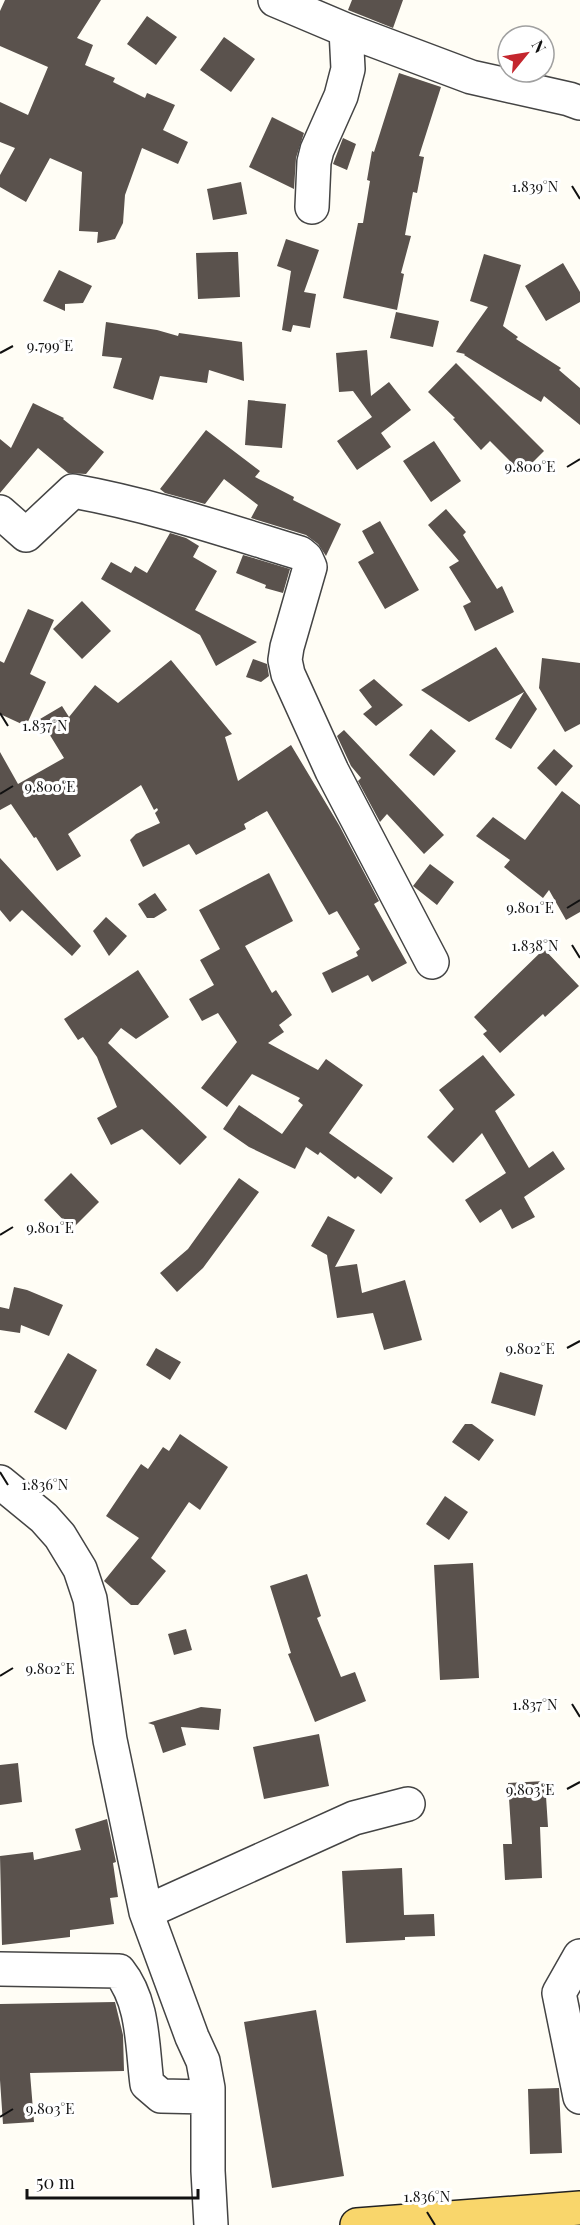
<svg xmlns="http://www.w3.org/2000/svg" width="580" height="2225" font-family="'Playfair Display',serif">
	<style>
		.building { fill: #5a524d }
		.lines { fill: none; stroke-linecap: round; stroke-linejoin: round }
		.minor-casing { stroke: #444; stroke-width: 36 }
		.major-casing { stroke: #222; stroke-width: 36 }
		.minor { stroke: #fff; stroke-width: 33 }
		.major { stroke: #f9d66b; stroke-width: 33 }
		.ticks { fill: none; stroke: #111; stroke-width: 2 }
		.ticks-label { font-size: 15px; text-anchor: middle; fill: #111; stroke: #fff; stroke-width: 6; stroke-linejoin: round; paint-order: stroke }
	</style>
	<rect width="100%" height="100%" fill="#fffdf5"/>
	<path class="building" d="M5 0H101L77 38 93 45 85 65 115 78 113 82 145 98 147 93 175 105 163 130 188 142 178 164 142 148 125 195 123 223 115 239 97 243 98 232 79 231 82 172 50 158 26 202 0 187V175L15 148 0 142V102L28 115 48 67 0 46V11Z
		M352 0H403L393 28 348 10Z
		M147 16 177 37 156 65 127 44Z
		M224 37 255 59 231 92 200 70Z
		M399 73 441 87 419 156 424 157 417 193 413 192 405 235 411 236 401 273 404 274 397 310 343 298 358 223H363L370 181 367 180 372 151 374 152Z
		M272 117 304 133 296 158 294 189 249 167Z
		M343 138 356 144 347 170 333 164Z
		M241 182 247 214 213 220 207 189Z
		M286 239 319 250 304 292 316 294 310 328 293 325 291 332 282 330 291 271 277 266Z
		M230 252H238L240 297 198 299 196 253Z
		M484 254 521 265 503 326 518 337 516 339 561 368 559 370 580 388V425L544 396 541 402 464 355 465 354 456 352 488 307 470 301Z
		M563 263 580 292V302L546 321 525 286Z
		M59 270 92 286 83 303 65 304V311L43 301Z
		M396 312 439 321 433 347 390 338Z
		M106 322 157 330 178 336 179 333 242 342 244 381 209 370 207 383 160 376 153 400 113 388 122 358 102 356Z
		M367 350 371 396 389 382 411 410 381 433 391 447 357 470 337 441 372 417 353 391 339 392 336 353Z
		M456 363 544 451 522 473 490 441 481 450 453 419 455 418 428 392Z
		M248 400 286 404 282 448 245 445Z
		M33 403 64 418 63 419 104 452 86 474 68 473 38 448 0 493V439L11 448Z
		M206 430 260 471 255 477 294 497 293 500 341 524 326 556 318 544 306 535 251 518 258 505 224 479 205 504 165 493 160 489Z
		M434 441 461 481 431 502 403 461Z
		M446 509 466 532 463 535 497 589 502 586 514 612 475 631 463 606 471 602 449 567 459 561 428 525Z
		M380 521 419 590 385 609 358 562 374 553 362 531Z
		M170 533 186 538 199 546 193 557 217 571 195 610 257 642 216 666 200 635 101 579 111 562 131 573 135 566 147 573Z
		M243 555 290 569 283 593 265 588 266 585 236 573Z
		M82 601 111 631 82 659 53 629Z
		M28 609 54 620 30 674 46 682 26 726 0 714V661L4 663Z
		M496 647 537 709 511 749 495 739 524 692 469 722 421 690Z
		M542 658 580 663V724L565 732 539 688Z
		M253 659 267 664 269 676 261 682 246 677Z
		M171 660 232 734 225 737 238 781 291 745 339 825 379 901 374 904 407 963 372 982 368 975 332 993 322 973 358 956 356 952 360 949 337 911 329 915 267 811 244 824 246 829 196 855 189 844 143 867 130 840 136 834 160 823 155 813 158 810 157 808 154 810 141 785 68 834 81 856 57 871 36 837 34 838 11 804 0 810V752L18 784 64 758 40 719 62 706 69 717 95 685 118 703Z
		M374 679 403 705 376 726 363 714 372 707 359 690Z
		M431 729 456 751 434 776 409 755Z
		M344 730 444 835 424 854 387 814 380 822 358 781 361 778 351 766 337 736Z
		M554 749 573 766 556 786 537 768Z
		M562 791 580 805V912L566 920 549 890 543 898 504 867 510 860 476 836 493 817 525 840Z
		M0 858 81 946 72 956 22 910 10 922 0 910Z
		M430 864 454 882 437 905 413 886Z
		M269 873 293 921 245 946 272 993 276 990 292 1015 279 1025 284 1032 268 1043 318 1070 326 1059 363 1085 329 1133 393 1178 381 1194 358 1176 355 1179 320 1152 318 1155 306 1147 295 1169 249 1147 223 1129 239 1105 282 1134 303 1105 298 1101 300 1098 252 1074 227 1107 201 1088 237 1042 218 1013 202 1021 189 999 214 985 200 960 220 949 199 910Z
		M155 893 167 910 154 918H147L138 904Z
		M106 917 127 936 109 956 93 931Z
		M544 949 579 986 545 1017 543 1014 500 1053 483 1034 487 1031 474 1017Z
		M138 970 169 1017 136 1039 121 1028 108 1043 207 1137 180 1165 142 1129 111 1145 97 1118 117 1107 97 1057 83 1037 78 1040 64 1019Z
		M483 1055 515 1095 495 1111 529 1168 553 1151 565 1169 524 1197 535 1217 512 1229 501 1209 480 1223 465 1200 506 1173 482 1133 453 1163 427 1137 454 1109 439 1090Z
		M71 1173 99 1202 72 1229 44 1200Z
		M239 1178 259 1192 203 1268 177 1292 160 1273 188 1249Z
		M328 1216 355 1230 335 1267 357 1264 362 1293 405 1280 422 1340 384 1350 373 1313 337 1318 327 1255 311 1246Z
		M14 1287 27 1290 63 1305 49 1336 21 1325 20 1333 0 1330V1307L9 1309Z
		M156 1348 181 1362 170 1380 146 1365Z
		M68 1353 97 1370 66 1430 34 1412Z
		M500 1372 543 1385 535 1416 491 1403Z
		M465 1424H472L494 1440 479 1461 452 1442Z
		M180 1434 228 1467 200 1510 189 1502 151 1558 166 1571 138 1605H131L104 1581 139 1538 106 1516 141 1464 148 1469 163 1447 169 1451Z
		M445 1496 468 1512 449 1540 426 1524Z
		M473 1563 479 1678 440 1680 434 1565Z
		M307 1574 321 1616 317 1618 341 1677 355 1672 366 1701 315 1722 288 1654 291 1653 270 1586Z
		M186 1629 192 1650 174 1655 168 1634Z
		M201 1707 221 1709 219 1730 181 1727 186 1745 163 1753 154 1725 148 1723Z
		M319 1734 329 1786 264 1799 253 1747Z
		M18 1763 22 1802 0 1805V1765Z
		M545 1781 548 1827H540L542 1878 505 1880 503 1844H512L508 1783Z
		M107 1819 116 1862 113 1863 118 1897 110 1898 114 1924 70 1930V1937L2 1945 0 1856 33 1852 34 1860 81 1850 75 1829Z
		M402 1868 404 1915 434 1914 435 1936 405 1937V1940L346 1943 342 1871Z
		M115 2002 123 2035 124 2071 30 2073 34 2122 3 2124 0 2080V2004Z
		M316 2010 344 2176 272 2188 244 2022Z
		M559 2088 562 2153 530 2154 528 2089Z"/>
	<g class="lines">
		<defs>
			<path id="minor" d="M275 0 346 30 471 77 569 99 580 103
				M312 207 314 162 317 150 341 96 348 69 346 30
				M0 512 26 535 73 491C151 505 225 530 300 553L306 558 310 567 287 647 285 660 288 674 332 771 432 962
				M0 1482 44 1518 60 1536 80 1569 90 1599 110 1740 146 1912 192 2037 203 2061 208 2088V2171L211 2225
				M146 1912 354 1818 408 1804
				M580 1956 559 1993 580 2097
				M0 1969 119 1971C144 2002 142 2046 147 2084L161 2096 208 2097"/>
			<path id="major" d="M357 2225 580 2208"/>
		</defs>
		<use href="#minor" class="minor-casing"/>
		<use href="#major" class="major-casing"/>
		<use href="#minor" class="minor"/>
		<use href="#major" class="major"/>
	</g>
	<path class="ticks" d="M572 186 580 199M0 353 13 346M567 467 580 459M0 713 8 726M0 794 13 786M567 908 580 900M572 945 580 958M0 1235 13 1227M567 1348 580 1341M0 1472 8 1485M0 1676 13 1668M572 1704 580 1717M567 1789 580 1782M0 2117 13 2109M427 2212 435 2225"/>
	<g class="ticks-label">
		<text x="535" y="192">1.839°N</text>
		<text x="50" y="351">9.799°E</text>
		<text x="530" y="472">9.800°E</text>
		<text x="45" y="731">1.837°N</text>
		<text x="50" y="792">9.800°E</text>
		<text x="530" y="913">9.801°E</text>
		<text x="535" y="951">1.838°N</text>
		<text x="50" y="1233">9.801°E</text>
		<text x="530" y="1354">9.802°E</text>
		<text x="45" y="1490">1.836°N</text>
		<text x="50" y="1674">9.802°E</text>
		<text x="535" y="1710">1.837°N</text>
		<text x="530" y="1795">9.803°E</text>
		<text x="50" y="2114">9.803°E</text>
		<text x="427" y="2202">1.836°N</text>
	</g>
	<g transform="translate(526 54) rotate(60)"><circle r="28" fill="#ffffff" stroke="#a0a0a0" stroke-width="1.5"/>
	<path d="M0-4.5L10 22L0 15L-10 22Z" fill="#c4262e"/>
	<text y="-9" font-size="16" font-weight="bold" text-anchor="middle" fill="#111111">N</text>
	</g>
	<path d="M27 2189v9h171v-9" fill="none" stroke="#111111" stroke-width="3"/>
	<text x="36" y="2189" font-size="18" fill="#111111" stroke="#ffffff" stroke-width="4.5" paint-order="stroke">50 m</text>
</svg>
